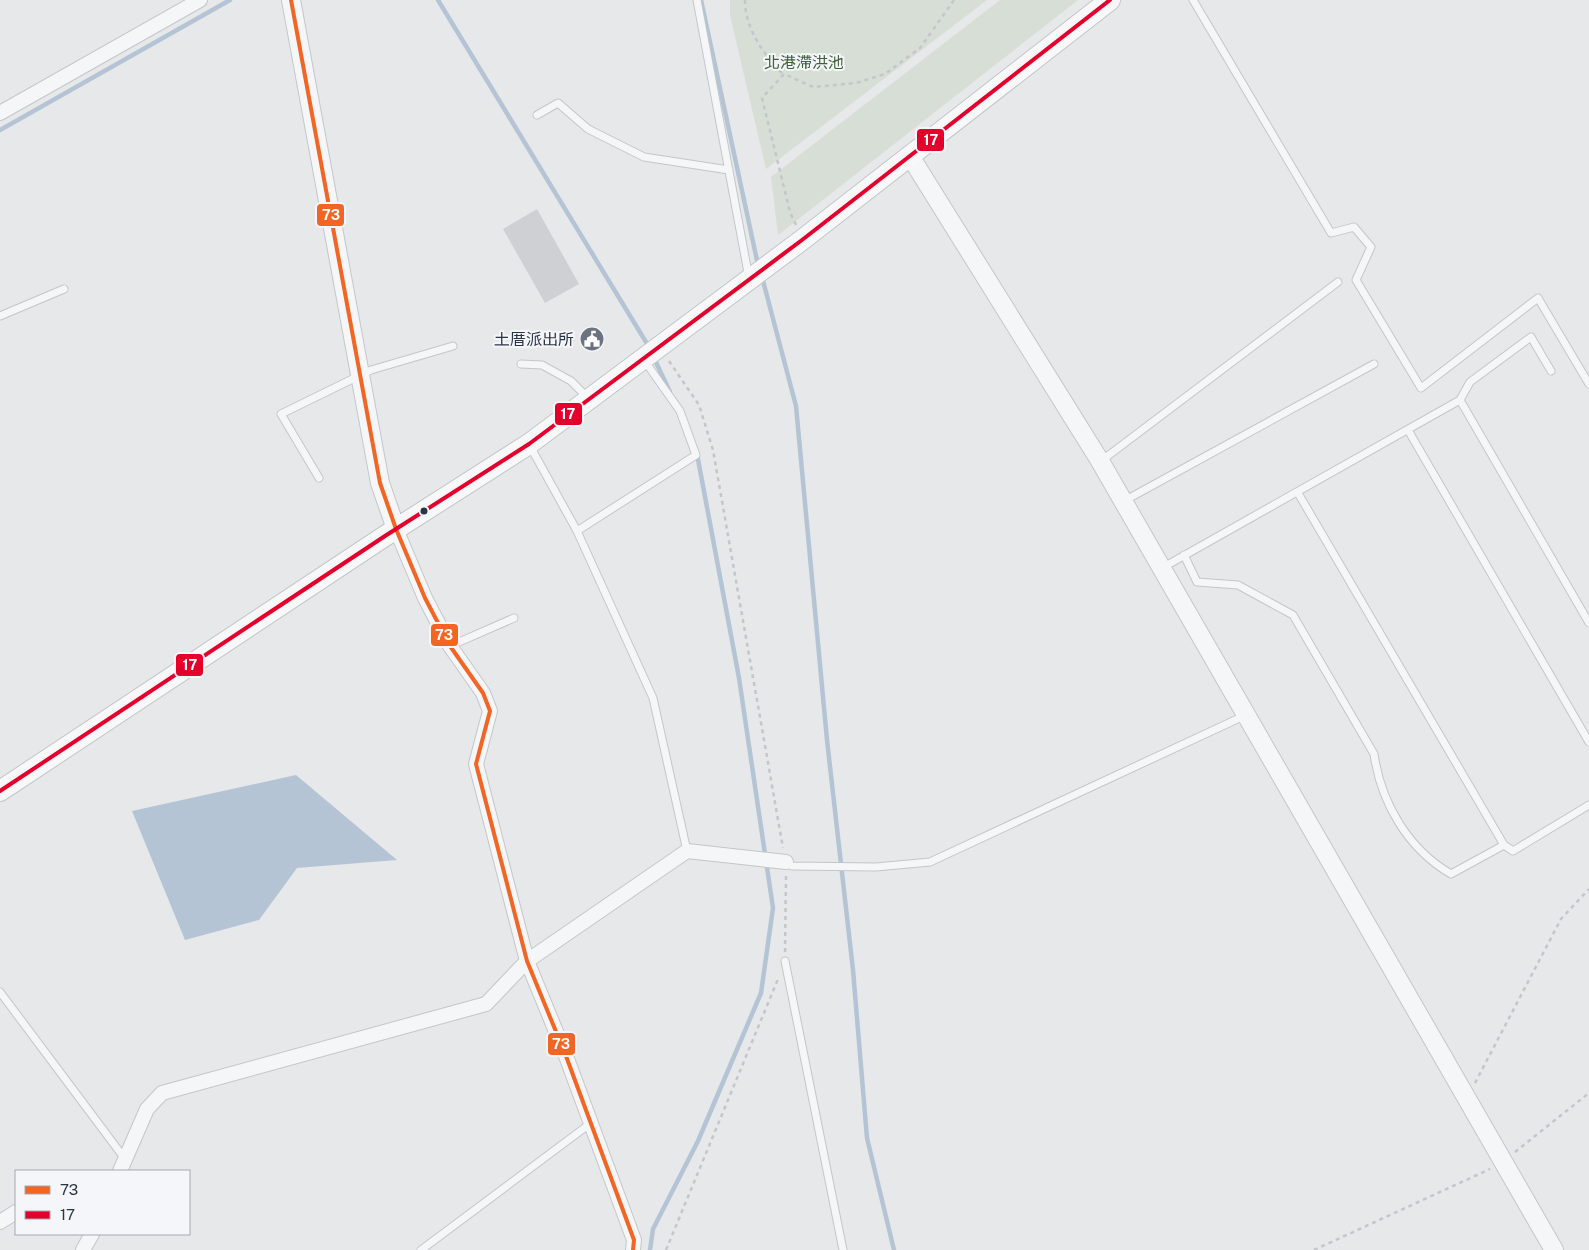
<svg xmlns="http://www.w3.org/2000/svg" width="1589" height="1250" font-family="'Public Sans','Noto Sans TC',sans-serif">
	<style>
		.green { fill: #d6ded6 }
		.water { fill: #b4c4d5 }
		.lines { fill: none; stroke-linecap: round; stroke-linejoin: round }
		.stream { stroke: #b4c4d5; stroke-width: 4.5 }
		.building { fill: #ced0d3 }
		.service-casing { stroke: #c4c6c8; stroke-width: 9 }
		.minor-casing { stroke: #c4c6c8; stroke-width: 16 }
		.tertiary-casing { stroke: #c4c6c8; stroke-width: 20 }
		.secondary-casing { stroke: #c4c6c8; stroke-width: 22 }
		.path { stroke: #c5c6ca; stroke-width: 2.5; stroke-dasharray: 4 4; stroke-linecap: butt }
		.service { stroke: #f5f6f7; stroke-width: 7 }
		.minor { stroke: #f5f6f7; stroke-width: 14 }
		.tertiary { stroke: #f5f6f7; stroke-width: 18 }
		.secondary { stroke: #f8f8f8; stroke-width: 20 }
		.bus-1-casing { stroke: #f4f6f9; stroke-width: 8 }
		.bus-2-casing { stroke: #f4f6f9; stroke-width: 8 }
		.bus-1 { stroke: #f26522; stroke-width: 4 }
		.bus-2 { stroke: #e4002b; stroke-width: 4 }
		.bus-dot { fill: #2b3445; stroke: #f4f6f9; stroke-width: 2 }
		.labels { text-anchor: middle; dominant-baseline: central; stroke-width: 4; stroke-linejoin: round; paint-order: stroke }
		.park-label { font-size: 16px; fill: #3f6138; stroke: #f4f6f9 }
		.poi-label { font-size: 16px; fill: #2b3445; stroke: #f4f6f9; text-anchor: end }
		.line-badge { stroke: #f4f6f9; stroke-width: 2 }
		.badge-label { font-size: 14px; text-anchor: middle; font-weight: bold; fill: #fff }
	</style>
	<rect width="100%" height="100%" fill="#e6e8ea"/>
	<path class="green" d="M730 0H987L766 169 730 15Z
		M1000 0H1078L778 235 771 177Z"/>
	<path class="water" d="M296 775 397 860 297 868 259 920 185 940 132 811Z"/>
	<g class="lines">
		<path class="stream" d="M438 0 649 347
			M701 0 758 265
			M0 130 230 0
			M762 277 796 406 827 740 853 970 867 1138 894 1250
			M654 358 670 392
			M650 1250 653 1229 698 1141 761 993 773 908 739 678 697 454"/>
	</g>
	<path class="building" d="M537 209 579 284 545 303 503 229Z"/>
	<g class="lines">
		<defs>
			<path id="service" d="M697 0 749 278
				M1193 0 1331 233 1354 227 1371 247 1356 280 1421 388 1538 298 1589 384
				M537 115 558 103 588 129 644 157 729 170
				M0 316 64 289
				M521 364 542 365 571 381 588 398
				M1460 400 1470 382 1531 337 1551 371
				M1408 430 1589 742
				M530 446 577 531 653 698 687 851
				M1101 461 1338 282
				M319 478 281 414 371 370 453 346
				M1124 501 1374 364
				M577 531 696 455 680 411 644 360
				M1184 555 1197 582 1238 585 1293 615 1374 754C1381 803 1408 849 1451 874L1504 845 1298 493
				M1162 568 1460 400 1589 623
				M450 646 514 618
				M1504 845 1513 851 1589 805
				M786 862 792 866 876 867 930 862 1246 715
				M785 961 843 1250
				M0 992 125 1159
				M421 1250 591 1123"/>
			<path id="minor" d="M0 113 200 0
				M396 529 425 598 450 646 483 693 490 711 476 764 527 961 566 1056 634 1240 633 1250
				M120 1171 147 1109 162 1093 486 1004 527 961 687 851 786 862
				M0 1222 16 1212
				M83 1250 92 1234"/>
			<path id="tertiary" d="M291 0 380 483 396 529
				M910 156 1100 461 1554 1250"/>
			<path id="secondary" d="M0 791 385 536 529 444 802 240 1110 0"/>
		</defs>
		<use href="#service" class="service-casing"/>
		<use href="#minor" class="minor-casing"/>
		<use href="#tertiary" class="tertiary-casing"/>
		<use href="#secondary" class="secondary-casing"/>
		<path class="path" d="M745 0C745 29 764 55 783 74
			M796 225 790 212 762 98 784 74 813 87 856 83 885 74 920 48 954 0
			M669 361 699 405 713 450 783 848
			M785 952 786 875
			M1475 1083 1561 919 1589 889
			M1515 1152 1589 1093
			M666 1250 778 979
			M1314 1250 1490 1169"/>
		<use href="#service" class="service"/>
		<use href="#minor" class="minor"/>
		<use href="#tertiary" class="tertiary"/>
		<use href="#secondary" class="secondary"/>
		<defs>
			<path id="bus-1" d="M291 0 380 483 396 529 425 598 450 646 483 693 490 711 476 764 527 961 566 1056 634 1240 633 1250"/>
			<path id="bus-2" d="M0 791 385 536 529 444 802 240 1110 0"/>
		</defs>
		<use href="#bus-1" class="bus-1-casing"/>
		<use href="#bus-2" class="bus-2-casing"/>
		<use href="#bus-1" class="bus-1"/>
		<use href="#bus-2" class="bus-2"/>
	</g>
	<defs>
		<symbol id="civic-disc" viewBox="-11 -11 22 22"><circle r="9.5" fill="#6c737f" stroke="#f4f6f9"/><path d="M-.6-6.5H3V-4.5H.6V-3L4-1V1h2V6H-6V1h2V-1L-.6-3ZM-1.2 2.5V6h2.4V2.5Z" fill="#fff"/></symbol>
	</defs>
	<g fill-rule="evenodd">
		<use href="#civic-disc" x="578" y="325" width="28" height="28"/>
	</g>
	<circle class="bus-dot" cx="424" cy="511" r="4.5"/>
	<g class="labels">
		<g class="park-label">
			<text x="804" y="62">北港滯洪池</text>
		</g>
		<g class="poi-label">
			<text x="574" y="339">土厝派出所</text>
		</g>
	</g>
	<g class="line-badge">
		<rect x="916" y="128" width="29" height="24" rx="5" fill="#e4002b"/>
		<rect x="316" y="203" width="29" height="24" rx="5" fill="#f26522"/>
		<rect x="554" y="402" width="29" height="24" rx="5" fill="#e4002b"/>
		<rect x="430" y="623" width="29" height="24" rx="5" fill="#f26522"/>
		<rect x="175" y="653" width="29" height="24" rx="5" fill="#e4002b"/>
		<rect x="547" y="1032" width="29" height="24" rx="5" fill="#f26522"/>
	</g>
	<g class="badge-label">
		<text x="931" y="145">17</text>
		<text x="331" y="220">73</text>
		<text x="568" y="419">17</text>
		<text x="444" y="640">73</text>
		<text x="190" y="670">17</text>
		<text x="561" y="1049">73</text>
	</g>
	<rect x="15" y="1170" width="175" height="65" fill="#f4f6f9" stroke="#a4a8b1"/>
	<rect x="25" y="1186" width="25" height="8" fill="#f26522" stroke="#a4a8b1"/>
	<text x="60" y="1195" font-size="15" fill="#2b3445">73</text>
	<rect x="25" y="1211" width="25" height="8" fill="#e4002b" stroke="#a4a8b1"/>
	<text x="60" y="1220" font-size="15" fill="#2b3445">17</text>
</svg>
